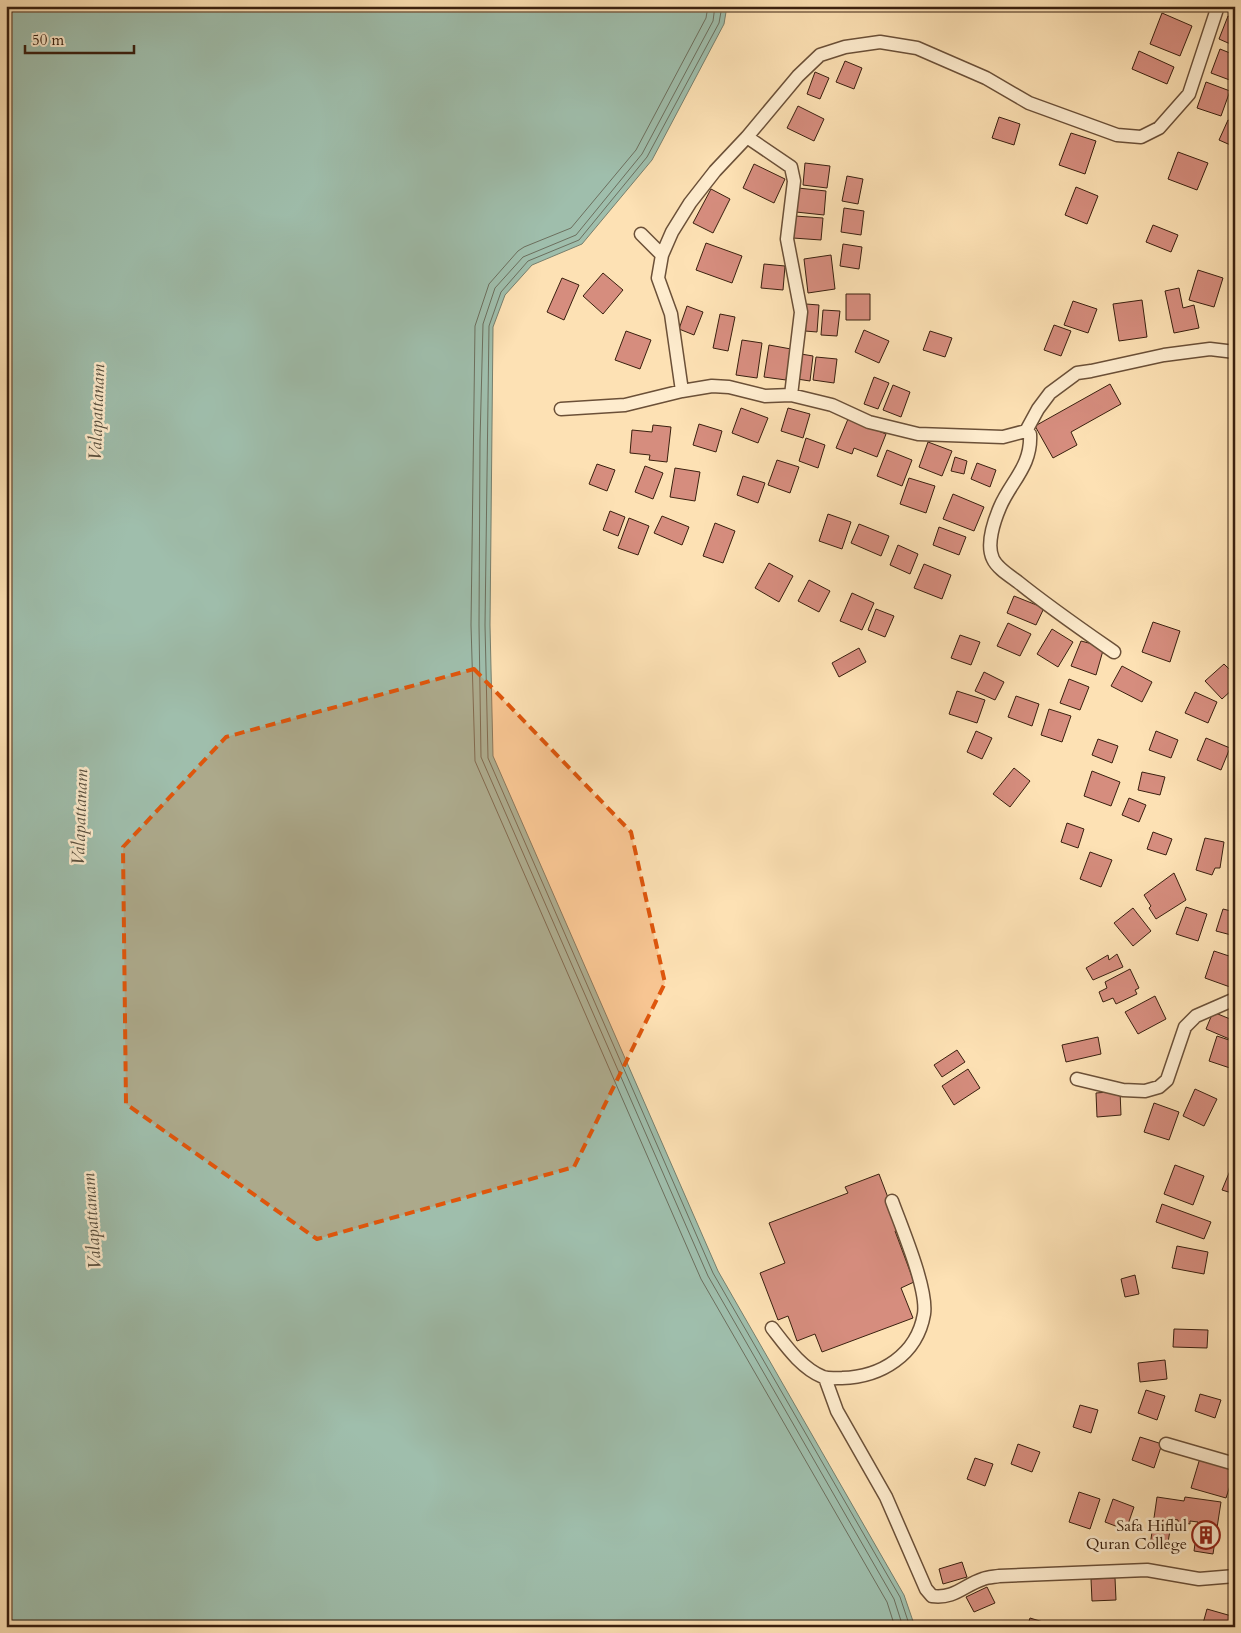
<svg xmlns="http://www.w3.org/2000/svg" width="1241" height="1633" font-family="Cardo,serif">
	<style>
		.water { fill: #9fbeac; stroke: #777f6d }
		.lines { fill: none; stroke-linecap: round; stroke-linejoin: round }
		.shore { stroke: #6c6f5e; stroke-width: 1 }
		.building { fill: #d68d7e; stroke: #3a200f }
		.street-casing { stroke: #6b5038; stroke-width: 15 }
		.street { stroke: #feecce; stroke-width: 12 }
		.marked { fill: #df560c; fill-opacity: 0.2; stroke: #df560c; stroke-width: 4; stroke-dasharray: 10 6; stroke-linejoin: round }
		.labels { text-anchor: middle; dominant-baseline: central; stroke-width: 5; stroke-linejoin: round; paint-order: stroke }
		.poi-label { font-size: 16px; fill: #3a200f; stroke: #feecce; text-anchor: end }
		.water-label { font-size: 18px; font-style: italic; fill: #584f3e; stroke: #feecce }
	</style>
	<rect width="100%" height="100%" fill="#fde1b4"/>
	<filter id="stains"><feTurbulence type="fractalNoise" baseFrequency=".004" numOctaves="4"/><feColorMatrix values="0 0 0 0 .2 0 0 0 0 .09 0 0 0 0 .02 0 0 0 .5 -.17"/></filter>
	<radialGradient id="worn" r=".72"><stop offset=".6" stop-color="#630" stop-opacity="0"/><stop offset="1" stop-color="#630" stop-opacity=".3"/></radialGradient>
	<path class="water" d="M6 6H727L724 24 652 160 582 244 532 265 505 295 493 327 490 625 493 756 718 1271 904 1595 915 1627H6Z"/>
	<g class="lines">
		<path class="shore" d="M708 6 706 18 636 150 571 228 524 247 518 251 489 284 475 326 471 625 475 761 701 1279 887 1602 895 1627
			M715 6 713 21 642 154 576 235 523 257 495 288 483 324 480 441 479 625 481 757 708 1276 894 1599 903 1627
			M722 6 719 23 647 157 579 240 528 261 501 292 489 326 485 625 488 758 713 1273 900 1597 910 1627"/>
	</g>
	<path class="building" d="M1162 13 1192 26 1180 56 1150 44Z
		M1228 16 1235 19V46L1219 39Z
		M1220 49 1235 55V82L1211 73Z
		M1139 51 1174 67 1167 84 1132 69Z
		M845 61 862 68 854 89 836 82Z
		M815 72 829 78 820 99 807 94Z
		M1206 82 1230 91 1221 116 1197 108Z
		M798 106 824 119 814 141 787 128Z
		M999 117 1020 124 1014 145 992 138Z
		M1228 120 1235 123V147L1219 140Z
		M1071 133 1096 141 1085 174 1059 165Z
		M1178 152 1208 163 1197 190 1168 179Z
		M805 163 830 166 827 188 803 185Z
		M754 164 785 179 774 203 743 188Z
		M847 176 863 179 858 204 842 201Z
		M1076 187 1098 196 1087 224 1065 215Z
		M798 188 826 191 824 215 796 212Z
		M711 189 730 199 713 233 693 223Z
		M844 208 864 211 861 235 841 232Z
		M795 216 823 218 821 240 793 238Z
		M1153 225 1178 235 1171 252 1146 242Z
		M706 243 742 256 732 283 696 270Z
		M843 244 862 247 859 269 840 266Z
		M831 255 835 289 808 293 804 259Z
		M764 264 785 266 783 290 761 288Z
		M1198 270 1223 278 1214 307 1189 300Z
		M603 273 623 290 603 314 583 296Z
		M562 278 579 285 564 320 547 312Z
		M1179 288 1183 308 1194 305 1199 328 1174 333 1165 291Z
		M846 294H870V320H846Z
		M1142 300 1147 337 1119 341 1113 304Z
		M1073 301 1097 309 1088 333 1064 325Z
		M806 304 819 305 817 332 805 331Z
		M687 306 703 312 694 335 679 329Z
		M823 310 840 311 837 336 821 335Z
		M720 314 735 317 728 351 713 348Z
		M1054 325 1071 331 1061 356 1044 350Z
		M864 330 889 341 879 363 855 352Z
		M626 331 651 340 640 369 615 360Z
		M930 331 952 338 945 357 923 350Z
		M742 340 762 343 757 378 736 375Z
		M769 345 791 349 786 380 764 377Z
		M801 354 813 356 810 381 797 379Z
		M816 357 837 359 834 383 813 380Z
		M874 377 889 383 878 409 864 404Z
		M1110 384 1121 404 1071 432 1077 445 1053 458 1035 426Z
		M893 385 910 392 901 417 883 410Z
		M741 408 768 418 758 443 732 433Z
		M788 408 810 414 803 438 781 431Z
		M848 419 886 434 877 457 854 448 852 454 836 448Z
		M699 424 722 431 716 452 693 445Z
		M653 425 671 427 667 462 649 460 650 455 630 453 632 430 652 432Z
		M806 438 825 445 818 468 799 461Z
		M928 442 952 451 942 476 919 467Z
		M887 450 912 460 902 486 877 476Z
		M955 457 967 461 964 474 951 471Z
		M777 460 799 467 790 493 768 485Z
		M977 463 996 470 990 487 971 479Z
		M597 464 615 470 607 491 589 484Z
		M645 466 663 473 653 499 635 492Z
		M675 468 700 472 695 501 670 497Z
		M743 476 765 483 758 503 737 495Z
		M909 478 935 486 926 513 900 504Z
		M953 494 984 507 974 531 943 519Z
		M610 511 625 517 618 536 603 530Z
		M828 514 851 522 842 549 819 541Z
		M662 516 689 527 682 545 654 533Z
		M629 518 649 526 638 555 618 548Z
		M715 523 735 531 723 563 703 556Z
		M859 524 889 536 881 556 851 543Z
		M939 527 966 537 959 555 933 545Z
		M898 545 918 554 910 574 890 565Z
		M769 563 793 576 779 602 755 588Z
		M924 564 951 575 942 599 914 588Z
		M809 580 830 591 819 612 798 601Z
		M852 593 874 603 862 630 840 621Z
		M1014 596 1044 608 1036 625 1007 613Z
		M876 609 894 616 885 637 868 630Z
		M1153 622 1180 631 1170 662 1142 652Z
		M1008 623 1031 634 1020 656 997 646Z
		M1052 629 1073 642 1058 667 1037 654Z
		M960 635 980 642 971 665 951 658Z
		M1081 641 1104 647 1096 675 1071 666Z
		M859 648 866 662 839 677 832 663Z
		M1224 664 1235 675V687L1222 699 1205 681Z
		M1122 666 1152 682 1142 702 1111 686Z
		M984 672 1004 682 995 700 975 691Z
		M1069 679 1089 687 1080 710 1060 703Z
		M957 691 985 700 977 723 949 714Z
		M1195 692 1217 702 1208 723 1185 713Z
		M1016 696 1039 704 1032 726 1008 717Z
		M1049 709 1071 716 1062 742 1041 735Z
		M976 731 992 738 982 759 967 752Z
		M1156 731 1178 740 1171 758 1149 750Z
		M1206 738 1230 748 1221 770 1197 760Z
		M1098 739 1118 746 1112 763 1092 755Z
		M1014 768 1030 781 1010 807 993 794Z
		M1092 771 1120 782 1111 806 1084 796Z
		M1142 772 1165 777 1160 795 1138 790Z
		M1235 791V806L1230 804Z
		M1129 798 1146 805 1139 822 1122 815Z
		M1067 823 1084 829 1078 848 1061 842Z
		M1153 832 1172 839 1166 855 1147 849Z
		M1205 838 1224 842 1220 868H1215L1212 875 1196 870Z
		M1090 852 1112 860 1101 887 1080 879Z
		M1174 873 1186 900 1156 919 1149 908 1151 906 1144 895Z
		M1186 907 1207 914 1198 941 1176 934Z
		M1133 908 1151 931 1133 946 1114 923Z
		M1223 909 1235 912V936L1216 931Z
		M1214 951 1235 958V974L1230 987 1205 978Z
		M1117 954 1123 967 1093 980 1086 968 1108 955 1109 960Z
		M1130 969 1139 988 1135 990 1137 994 1116 1004 1113 998 1103 1002 1099 992 1107 988 1105 982Z
		M1155 996 1166 1019 1138 1034 1125 1012Z
		M1213 1012 1235 1021 1234 1041 1206 1029Z
		M1217 1036 1235 1042V1052L1230 1068 1209 1061Z
		M1098 1037 1101 1054 1066 1062 1062 1045Z
		M957 1050 965 1062 942 1077 934 1065Z
		M968 1069 980 1088 954 1105 942 1086Z
		M1195 1089 1217 1099 1204 1126 1183 1116Z
		M1120 1091 1121 1115 1097 1117 1096 1093Z
		M1154 1103 1179 1112 1169 1140 1144 1132Z
		M1234 1161 1235 1162V1194L1222 1190Z
		M1175 1165 1204 1176 1193 1205 1164 1194Z
		M879 1174 900 1229 895 1231 914 1282 901 1288 913 1318 822 1352 815 1334 797 1341 788 1316 778 1320 760 1273 785 1263 769 1223 848 1193 845 1187Z
		M1162 1204 1211 1222 1204 1239 1156 1222Z
		M1177 1246 1208 1252 1204 1274 1172 1268Z
		M1135 1275 1139 1294 1125 1297 1121 1279Z
		M1174 1329 1208 1330 1207 1348 1173 1347Z
		M1165 1360 1167 1379 1140 1382 1138 1363Z
		M1146 1390 1165 1396 1157 1420 1138 1413Z
		M1200 1394 1221 1400 1215 1418 1195 1411Z
		M1080 1405 1098 1410 1091 1433 1073 1427Z
		M1140 1437 1162 1444 1154 1468 1132 1460Z
		M1018 1444 1040 1452 1032 1472 1011 1464Z
		M975 1458 993 1464 985 1486 967 1479Z
		M1200 1458 1235 1470 1226 1498 1191 1488Z
		M1079 1492 1100 1499 1090 1529 1069 1522Z
		M1157 1497 1184 1501 1185 1497 1221 1502 1213 1554 1194 1551 1198 1522 1190 1521V1524L1178 1522V1520L1172 1519 1167 1548 1150 1546Z
		M1113 1499 1134 1507 1126 1530 1105 1522Z
		M962 1562 967 1577 943 1584 939 1569Z
		M1115 1578 1116 1600 1092 1601 1091 1579Z
		M987 1587 995 1603 974 1612 966 1597Z
		M1207 1609 1235 1617V1627H1202Z
		M1030 1618 1053 1625 1052 1627H1027Z"/>
	<g class="lines">
		<defs>
			<path id="street" d="M747 137 791 167 794 181 787 239 801 312 791 395
				M641 234 662 255 658 278 671 314 682 391
				M662 255 672 232 690 203 715 171 747 137 798 76 820 55 845 47 880 42 917 48 986 78 1029 103 1117 135 1141 137 1159 128 1189 94 1218 6
				M561 409 625 405 682 391 712 386 729 387 765 396 791 395 832 405 869 422 918 434 1003 437 1026 431 1038 409 1050 393 1077 373 1091 371 1164 355 1210 349 1235 352
				M1026 431 1030 434C1032 466 1011 481 1000 507 994 521 986 545 993 559 997 568 1010 576 1018 582 1049 607 1081 629 1114 652
				M1077 1079 1123 1090 1145 1091 1159 1087 1167 1080 1185 1027 1196 1016 1235 999
				M772 1328C786 1346 801 1368 823 1377 829 1379 836 1378 842 1378 881 1377 917 1355 924 1314 928 1289 901 1226 892 1201
				M825 1378 837 1411 886 1497 926 1589 932 1596C955 1599 964 1585 983 1579 988 1577 994 1577 999 1576L1147 1570 1199 1579 1235 1576
				M1166 1444 1235 1464"/>
		</defs>
		<use href="#street" class="street-casing"/>
		<use href="#street" class="street"/>
	</g>
	<path class="marked" d="M474 669 631 832 665 983 574 1167 317 1239 126 1104 123 847 226 737Z"/>
	<defs>
		<symbol id="building-ring" viewBox="-11 -11 22 22"><circle r="9.5" fill="#feecce" stroke="#8f2418" stroke-width="1.5"/><path d="M-4-6H4V6H1V3H-1V6H-4ZM-2.5-4.3h1.7v1.8h-1.7ZM.8-4.3h1.7v1.8H.8ZM-2.5-1h1.7V.8h-1.7ZM.8-1h1.7V.8H.8Z" fill="#8f2418"/></symbol>
	</defs>
	<g fill-rule="evenodd">
		<use href="#building-ring" x="1190" y="1519" width="32" height="32"/>
	</g>
	<g class="labels">
		<g class="poi-label">
			<text x="1187" y="1526">Safa Hiflul<tspan x="1187" dy="18">Quran College</tspan></text>
		</g>
		<g class="water-label">
			<text transform="translate(97 412) rotate(-88)">Valapattanam</text>
			<text transform="translate(80 817) rotate(-88)">Valapattanam</text>
			<text transform="translate(92 1221) rotate(-94)">Valapattanam</text>
		</g>
	</g>
	<rect width="1241" height="1633" fill="none" stroke="#fde1b4" stroke-width="25"/>
	<rect x="8" y="8" width="1226" height="1618" fill="none" stroke="#3a200f" stroke-width="2.5"/>
	<rect x="12" y="12" width="1216" height="1608" fill="none" stroke="#3a200f"/>
	<path d="M25 45v8h109v-8" fill="none" stroke="#3a200f" stroke-width="2.5"/>
	<text x="32" y="45" font-size="15" fill="#3a200f" stroke="#feecce" stroke-width="4" paint-order="stroke">50 m</text>
	<rect width="100%" height="100%" filter="url(#stains)"/>
	<rect width="100%" height="100%" fill="url(#worn)"/>
</svg>
